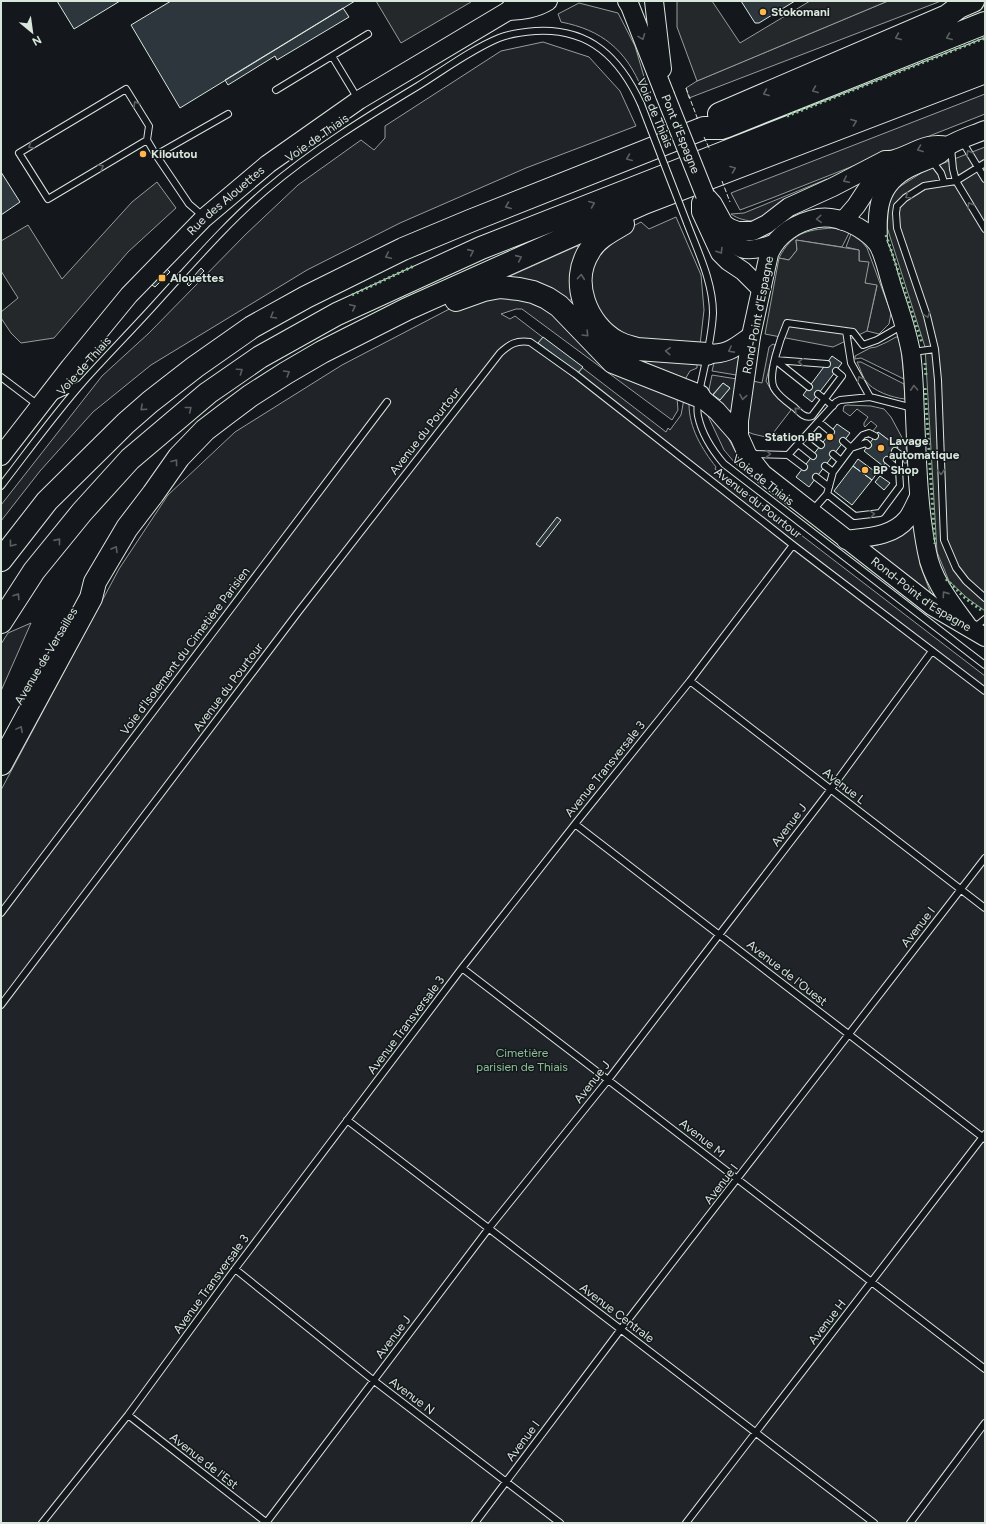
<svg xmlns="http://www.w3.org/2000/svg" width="986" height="1524" font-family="Figtree,sans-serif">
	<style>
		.green { fill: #202428; stroke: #939e99; fill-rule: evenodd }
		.parking { fill: #24282b; stroke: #939e99 }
		.building { fill: #2c363c; stroke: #d8e6dc }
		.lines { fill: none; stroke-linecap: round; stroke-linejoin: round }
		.lane-casing { stroke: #d8e6dc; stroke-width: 8 }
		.secondary-casing { stroke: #d8e6dc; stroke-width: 20 }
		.highway-casing { stroke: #d8e6dc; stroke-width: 24 }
		.lane { stroke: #14181c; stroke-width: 6 }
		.secondary { stroke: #14181c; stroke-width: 18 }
		.highway { stroke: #14181c; stroke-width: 22 }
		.lane-bridge-casing { stroke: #d8e6dc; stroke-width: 8; stroke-linecap: butt }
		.secondary-bridge-casing { stroke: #d8e6dc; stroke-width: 20; stroke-linecap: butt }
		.lane-bridge { stroke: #14181c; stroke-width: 6 }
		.secondary-bridge { stroke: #14181c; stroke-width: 18 }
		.hedge { stroke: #8ac095; stroke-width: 3; stroke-dasharray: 2 3; stroke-linecap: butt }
		.fence { stroke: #d8e6dc; stroke-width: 1; stroke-dasharray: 5 2; stroke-linecap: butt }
		.oneway { stroke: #59605f }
		.poi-dot { fill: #ffb74d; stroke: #14181c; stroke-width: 1.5 }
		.labels { text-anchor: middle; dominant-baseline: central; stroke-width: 3; stroke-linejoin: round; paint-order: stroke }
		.poi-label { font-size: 12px; font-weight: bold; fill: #d8e6dc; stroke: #14181c; text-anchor: start }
		.street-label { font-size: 12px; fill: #d8e6dc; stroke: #14181c }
		.park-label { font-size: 12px; fill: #8ac095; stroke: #14181c }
	</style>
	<rect width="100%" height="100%" fill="#14181c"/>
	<path class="green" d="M888 1H941L689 98 686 88 697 81Z
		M579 3 618 13 635 46 647 87 642 89C626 50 602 30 561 22L558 14Z
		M543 42 589 57 620 91 636 126 526 168 400 223 307 270 151 365 93 412 40 471 1 521V505L102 376 149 333 245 235 298 185 361 140 374 150 385 138V126L501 51Z
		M985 94V114L772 198 740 210 731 193Z
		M827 179 829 183 755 221C746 221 738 219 731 214L744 213Z
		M676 217 701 275 704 310 700 345 638 340 617 331 603 321 588 292 592 262 620 233 641 222 649 229Z
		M832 228 844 230 849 233 842 247 796 240 797 250 789 260 779 258C792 233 806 230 832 228Z
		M851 234 862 242 867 248 891 313 889 324 879 334 867 331 877 286 865 283 859 261V250L846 247Z
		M577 246 580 249C573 267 567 279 573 299L565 302C545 279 535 284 508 277Z
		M498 294 533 298 677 398 678 410 672 420 522 309H516L501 314 510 319 515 316 666 432 668 428 670 430 681 415 684 399 689 404C689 428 702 449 716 467L715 469 985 676V1523H1V790L119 569 168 495 235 432 342 365 457 305Z
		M896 337H898L901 348 904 379 861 358 855 359V356L870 348 876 347 887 342Z
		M773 344 775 345 766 381 773 393 791 410 774 432 783 439V441L753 434 748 432 747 428 753 381 762 383 769 347Z
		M740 352 738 373 736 375 712 371 714 363Z
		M623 353 697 363V368L690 371 684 381Z
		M857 362H861L904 384 905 399C893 398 872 391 865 380 862 375 860 368 857 362Z
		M712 375 737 379 731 411H728L708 394ZM723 383 730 388 720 400 713 394Z
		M847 405 871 406 884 409 891 417 906 445 907 463H904L901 455 896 450 898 447 878 432 876 435 872 432 877 426 871 421 865 427 864 426V423L868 417 857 409 850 416 843 411 844 406Z
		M708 413 725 432 740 460 752 477 735 463 724 450 708 416Z
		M917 520 920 565 933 599 866 547C890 544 900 537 917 520Z
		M31 623 1 691V644L8 633Z"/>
	<path class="parking" d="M376 1H470L471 2 401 43Z
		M677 1H712L740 43 810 1H888L697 81 677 27Z
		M985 147V611L966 597 949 581 937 552 925 347 886 224 889 200 896 189 926 170Z
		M157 182 176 208 128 252 54 338 21 343 11 333 1 318V312L18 298 1 271V241L28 225 62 279 132 202Z
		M796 240 859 250V261L869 262 865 283 877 285 867 331 833 347 765 334 779 258 789 260 797 250Z"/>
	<path class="building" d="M57 1H120L74 29Z
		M171 1H355L180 108 131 25Z
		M741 1H795L759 23H755Z
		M343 8 349 17 277 60 275 56 228 85 225 80Z
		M1 172 20 202 1 215Z
		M201 268 204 271 189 286 187 284Z
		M167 269 170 272 155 287 152 285Z
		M543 337 583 367 578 373 538 343Z
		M832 356 842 363 812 402 803 395Z
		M723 383 730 388 720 400 713 395Z
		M837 424 850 433 809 487 796 477Z
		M878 432 898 447 883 466 864 451Z
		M858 459 877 473 872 480 853 466Z
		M853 466 872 480 852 505 834 491Z
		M880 476 890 483 884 490 875 482Z
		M557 517 561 520 540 547 536 544Z"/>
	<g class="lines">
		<defs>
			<path id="lane" d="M332 56 358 99
				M276 90 368 34
				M147 140 48 199 19 153 126 89 149 126 147 140 156 155 189 204 203 216
				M962 141 985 179
				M951 148 953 169 956 181 985 229
				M156 155 228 114
				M932 161 941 173 944 182
				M985 163 956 181 924 186 905 198 897 206 896 213 897 228 927 316 935 349 938 380 944 540 956 568 966 581 985 598
				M687 223C698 252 713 282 713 313 712 336 706 360 701 383 699 393 696 406 698 416 702 435 712 450 724 464L985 665
				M846 331 851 363 870 397 913 408
				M913 352 935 349
				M775 360 827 364
				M775 360 809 387
				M836 371 842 376 812 416C805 419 799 412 794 407 787 402 778 396 774 388 767 375 781 337 787 323L853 332 863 345 877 340 903 325
				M1 377 38 405
				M818 394 833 406
				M55 396 81 384
				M819 422 831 432
				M807 434 821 445
				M843 441 851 448
				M798 444 813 456
				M851 448 866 443 868 445
				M895 451 899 454V470
				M751 454 788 455 804 467
				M833 454 841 461
				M788 455 836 402 840 400 870 397
				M825 466 833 472
				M816 477 829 487
				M1 486C28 451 54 415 83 382 108 354 134 328 159 300 193 263 227 223 266 190 313 150 365 118 418 86 444 70 470 50 499 38 511 33 524 32 536 31 590 28 620 58 641 104
				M827 494 855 516 880 513 900 486 899 470 887 460
				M812 511 827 494 833 472 851 448 863 435 869 433 875 436
				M974 628 985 619
				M690 681 985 908
				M575 824 985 1139
				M1 913 387 402
				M462 968 985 1369
				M1 1005 299 611 500 353C510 344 516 340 530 342L575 374 793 545 985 691
				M347 1120 874 1523
				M235 1269 373 1380 560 1523
				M128 1415 267 1523
				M42 1523 128 1415 235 1269 462 968 575 824 690 681 793 545
				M266 1523 489 1228 608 1080 719 935 831 789 932 651
				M475 1523 621 1329 985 858
				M686 1523 985 1134
				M910 1523 985 1423"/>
			<g id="secondary">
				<path d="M627 1 630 6 665 95"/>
				<path d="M654 1 662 69"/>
				<path d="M508 11C523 10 535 9 548 1"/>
				<path d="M843 221 856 206 875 177 888 166"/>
				<path d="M724 224C733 252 746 254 773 244"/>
				<path d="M878 244C877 212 876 185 909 168 919 163 930 160 940 154 943 152 945 148 948 146 959 139 973 135 985 130"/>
				<path d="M761 289 743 271 728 261 720 253 701 212V203L705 195 713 204 724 224 730 228 738 231H753L767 224 789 207 833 187 885 160C889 160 892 160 895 159 913 154 927 141 947 146"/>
				<path d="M707 354C729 354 734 348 751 336"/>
				<path d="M699 396 717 411 739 436"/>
				<path id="s1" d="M1 456 70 367 129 295 204 218 268 164 359 100 508 11 518 1"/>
				<path d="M846 540C867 537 892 537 907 519 912 513 915 504 919 497"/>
				<path id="s2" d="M967 625C951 603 932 580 927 552 918 507 917 461 915 416 914 395 914 374 911 353 907 329 898 306 891 283 888 273 883 251 877 243 864 227 838 215 818 218 797 222 777 234 769 254L751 336 739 421V436L747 454 763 474 932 606 985 637"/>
			</g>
			<path id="highway" d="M719 114 947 16 959 7 973 1
				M623 224C611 231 597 238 590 250 569 281 586 325 617 342 624 346 631 347 637 349L707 354
				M456 300 484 290 500 287 519 289 533 292 547 298 559 306 613 362 699 396
				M1 560 47 501 126 423 150 402 195 367 252 327 306 297 403 249 470 221 704 128H721L727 126 985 23
				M1 622 34 571 82 512 130 459 208 393 260 357 337 314 481 248 985 50
				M1 764 91 598 95 582 127 528 153 494 179 457 205 430 226 414 250 396 286 373 322 352 407 309 644 203 985 72"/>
		</defs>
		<use href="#lane" class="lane-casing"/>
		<use href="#secondary" class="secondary-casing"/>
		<use href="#highway" class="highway-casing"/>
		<use href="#lane" class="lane"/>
		<use href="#secondary" class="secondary"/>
		<use href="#highway" class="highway"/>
		<defs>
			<path id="lane-bridge" d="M641 104 687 223"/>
			<g id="secondary-bridge">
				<path id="s3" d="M665 95 705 195"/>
			</g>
		</defs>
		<use href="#lane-bridge" class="lane-bridge-casing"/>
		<use href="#secondary-bridge" class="secondary-bridge-casing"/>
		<use href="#lane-bridge" class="lane-bridge"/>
		<use href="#secondary-bridge" class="secondary-bridge"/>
		<path class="hedge" d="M787 116 985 38
			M886 235 922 343
			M352 295 414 266
			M925 363 926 376
			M925 388 935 544
			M946 579 965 598 981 610"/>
		<path class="fence" d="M686 88 698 120
			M704 137 710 150
			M722 181 730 202"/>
	</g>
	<defs><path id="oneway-chevron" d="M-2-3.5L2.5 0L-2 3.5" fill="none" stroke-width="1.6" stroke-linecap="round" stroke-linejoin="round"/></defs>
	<g class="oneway">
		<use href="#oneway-chevron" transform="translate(642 37) rotate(69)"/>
		<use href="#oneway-chevron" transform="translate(898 37) rotate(157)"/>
		<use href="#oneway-chevron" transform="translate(949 37) rotate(158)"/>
		<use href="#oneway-chevron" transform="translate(815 90) rotate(158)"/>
		<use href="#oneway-chevron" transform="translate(766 93) rotate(157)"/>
		<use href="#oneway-chevron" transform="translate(136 104) rotate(-121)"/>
		<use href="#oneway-chevron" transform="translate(854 122) rotate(-21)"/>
		<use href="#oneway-chevron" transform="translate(31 146) rotate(149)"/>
		<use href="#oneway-chevron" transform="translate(920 149) rotate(159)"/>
		<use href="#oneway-chevron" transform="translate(969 153) rotate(-121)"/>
		<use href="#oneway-chevron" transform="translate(629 158) rotate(158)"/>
		<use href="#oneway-chevron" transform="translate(101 167) rotate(-31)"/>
		<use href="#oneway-chevron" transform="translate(733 169) rotate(-21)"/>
		<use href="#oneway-chevron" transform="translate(846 180) rotate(154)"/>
		<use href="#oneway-chevron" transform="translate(908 196) rotate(145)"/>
		<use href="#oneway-chevron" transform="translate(592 204) rotate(-22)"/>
		<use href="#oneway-chevron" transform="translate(970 205) rotate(-121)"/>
		<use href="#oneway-chevron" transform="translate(508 206) rotate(158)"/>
		<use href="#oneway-chevron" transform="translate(819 219) rotate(176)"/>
		<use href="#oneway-chevron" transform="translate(720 251) rotate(58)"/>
		<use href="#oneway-chevron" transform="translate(471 252) rotate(-24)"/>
		<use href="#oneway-chevron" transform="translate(388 256) rotate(155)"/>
		<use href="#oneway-chevron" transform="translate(519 258) rotate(-24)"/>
		<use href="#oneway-chevron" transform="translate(581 277) rotate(-85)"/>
		<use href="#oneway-chevron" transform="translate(353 307) rotate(-25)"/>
		<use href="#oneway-chevron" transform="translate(927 315) rotate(73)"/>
		<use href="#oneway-chevron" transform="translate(273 316) rotate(150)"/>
		<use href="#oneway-chevron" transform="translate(586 334) rotate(46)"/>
		<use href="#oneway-chevron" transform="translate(731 350) rotate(152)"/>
		<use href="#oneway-chevron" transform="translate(668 351) rotate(-176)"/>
		<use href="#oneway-chevron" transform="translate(801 362) rotate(-176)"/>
		<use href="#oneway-chevron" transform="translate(240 371) rotate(-35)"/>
		<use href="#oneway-chevron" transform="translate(287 373) rotate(-31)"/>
		<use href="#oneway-chevron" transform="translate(860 379) rotate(-118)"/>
		<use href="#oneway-chevron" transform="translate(914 388) rotate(-93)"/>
		<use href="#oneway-chevron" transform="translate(743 397) rotate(100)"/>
		<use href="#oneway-chevron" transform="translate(143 408) rotate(138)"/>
		<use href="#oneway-chevron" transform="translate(189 409) rotate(-39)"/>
		<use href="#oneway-chevron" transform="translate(797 410) rotate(-140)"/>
		<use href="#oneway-chevron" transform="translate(768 454) rotate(1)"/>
		<use href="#oneway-chevron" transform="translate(175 462) rotate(-53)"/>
		<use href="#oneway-chevron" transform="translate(941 472) rotate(87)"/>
		<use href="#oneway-chevron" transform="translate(872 514) rotate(-8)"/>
		<use href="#oneway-chevron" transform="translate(58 541) rotate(-51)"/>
		<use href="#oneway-chevron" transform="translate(12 544) rotate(128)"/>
		<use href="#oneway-chevron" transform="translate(115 549) rotate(-59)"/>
		<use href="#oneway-chevron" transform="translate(945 594) rotate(-125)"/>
		<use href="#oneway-chevron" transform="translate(17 596) rotate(-57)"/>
		<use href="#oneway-chevron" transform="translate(20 729) rotate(-62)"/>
	</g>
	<g class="poi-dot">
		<circle cx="763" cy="12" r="4"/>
		<circle cx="143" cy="154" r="4"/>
		<rect x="158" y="274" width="8" height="8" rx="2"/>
		<circle cx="830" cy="437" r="4"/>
		<circle cx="881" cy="448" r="4"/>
		<circle cx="865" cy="470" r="4"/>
	</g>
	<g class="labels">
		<g class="poi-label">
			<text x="771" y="12">Stokomani</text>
			<text x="151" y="154">Kiloutou</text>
			<text x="170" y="278">Alouettes</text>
			<text x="822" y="437" text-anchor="end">Station BP</text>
			<text x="889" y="441">Lavage<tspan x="889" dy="14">automatique</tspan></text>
			<text x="873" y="470">BP Shop</text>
		</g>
		<g class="street-label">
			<text transform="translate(655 113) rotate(67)">Voie de Thiais</text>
			<text stroke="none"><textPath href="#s3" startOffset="42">Pont d'Espagne</textPath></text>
			<text transform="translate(317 138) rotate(-35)">Voie de Thiais</text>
			<text stroke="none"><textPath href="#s1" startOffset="341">Rue des Alouettes</textPath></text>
			<text transform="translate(758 315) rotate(-79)">Rond-Point d'Espagne</text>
			<text transform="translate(84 366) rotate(-48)">Voie de Thiais</text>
			<text transform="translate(425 431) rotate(-52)">Avenue du Pourtour</text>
			<text transform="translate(763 480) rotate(38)">Voie de Thiais</text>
			<text transform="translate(758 503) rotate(38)">Avenue du Pourtour</text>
			<text stroke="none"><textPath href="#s2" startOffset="958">Rond-Point d'Espagne</textPath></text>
			<text transform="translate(185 651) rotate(-53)">Voie d'Isolement du Cimetière Parisien</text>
			<text transform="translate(46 656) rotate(-59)">Avenue de Versailles</text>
			<text transform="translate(228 687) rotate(-53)">Avenue du Pourtour</text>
			<text transform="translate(605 769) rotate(-51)">Avenue Transversale 3</text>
			<text transform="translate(844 786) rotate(38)">Avenue L</text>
			<text transform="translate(789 825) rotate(-53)">Avenue J</text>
			<text transform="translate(918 927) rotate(-52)">Avenue I</text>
			<text transform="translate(787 973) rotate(38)">Avenue de l'Ouest</text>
			<text transform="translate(406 1025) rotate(-53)">Avenue Transversale 3</text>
			<text transform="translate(592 1082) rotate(-52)">Avenue J</text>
			<text transform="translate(702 1138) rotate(38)">Avenue M</text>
			<text transform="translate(721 1184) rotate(-52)">Avenue I</text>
			<text transform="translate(211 1284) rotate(-54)">Avenue Transversale 3</text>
			<text transform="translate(617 1313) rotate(37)">Avenue Centrale</text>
			<text transform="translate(827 1322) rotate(-52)">Avenue H</text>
			<text transform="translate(393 1337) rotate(-53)">Avenue J</text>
			<text transform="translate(412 1396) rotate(37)">Avenue N</text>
			<text transform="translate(523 1441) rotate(-53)">Avenue I</text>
			<text transform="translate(204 1461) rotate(38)">Avenue de l'Est</text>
		</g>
		<g class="park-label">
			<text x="522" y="1053">Cimetière<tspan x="522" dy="14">parisien de Thiais</tspan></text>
		</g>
	</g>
	<rect width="986" height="1524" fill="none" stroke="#d8e6dc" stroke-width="4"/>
	<g transform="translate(32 32) rotate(151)" stroke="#14181c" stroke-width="3" paint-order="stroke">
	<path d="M0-3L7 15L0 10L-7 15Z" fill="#d8e6dc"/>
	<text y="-6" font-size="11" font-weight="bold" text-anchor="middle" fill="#d8e6dc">N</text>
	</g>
</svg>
